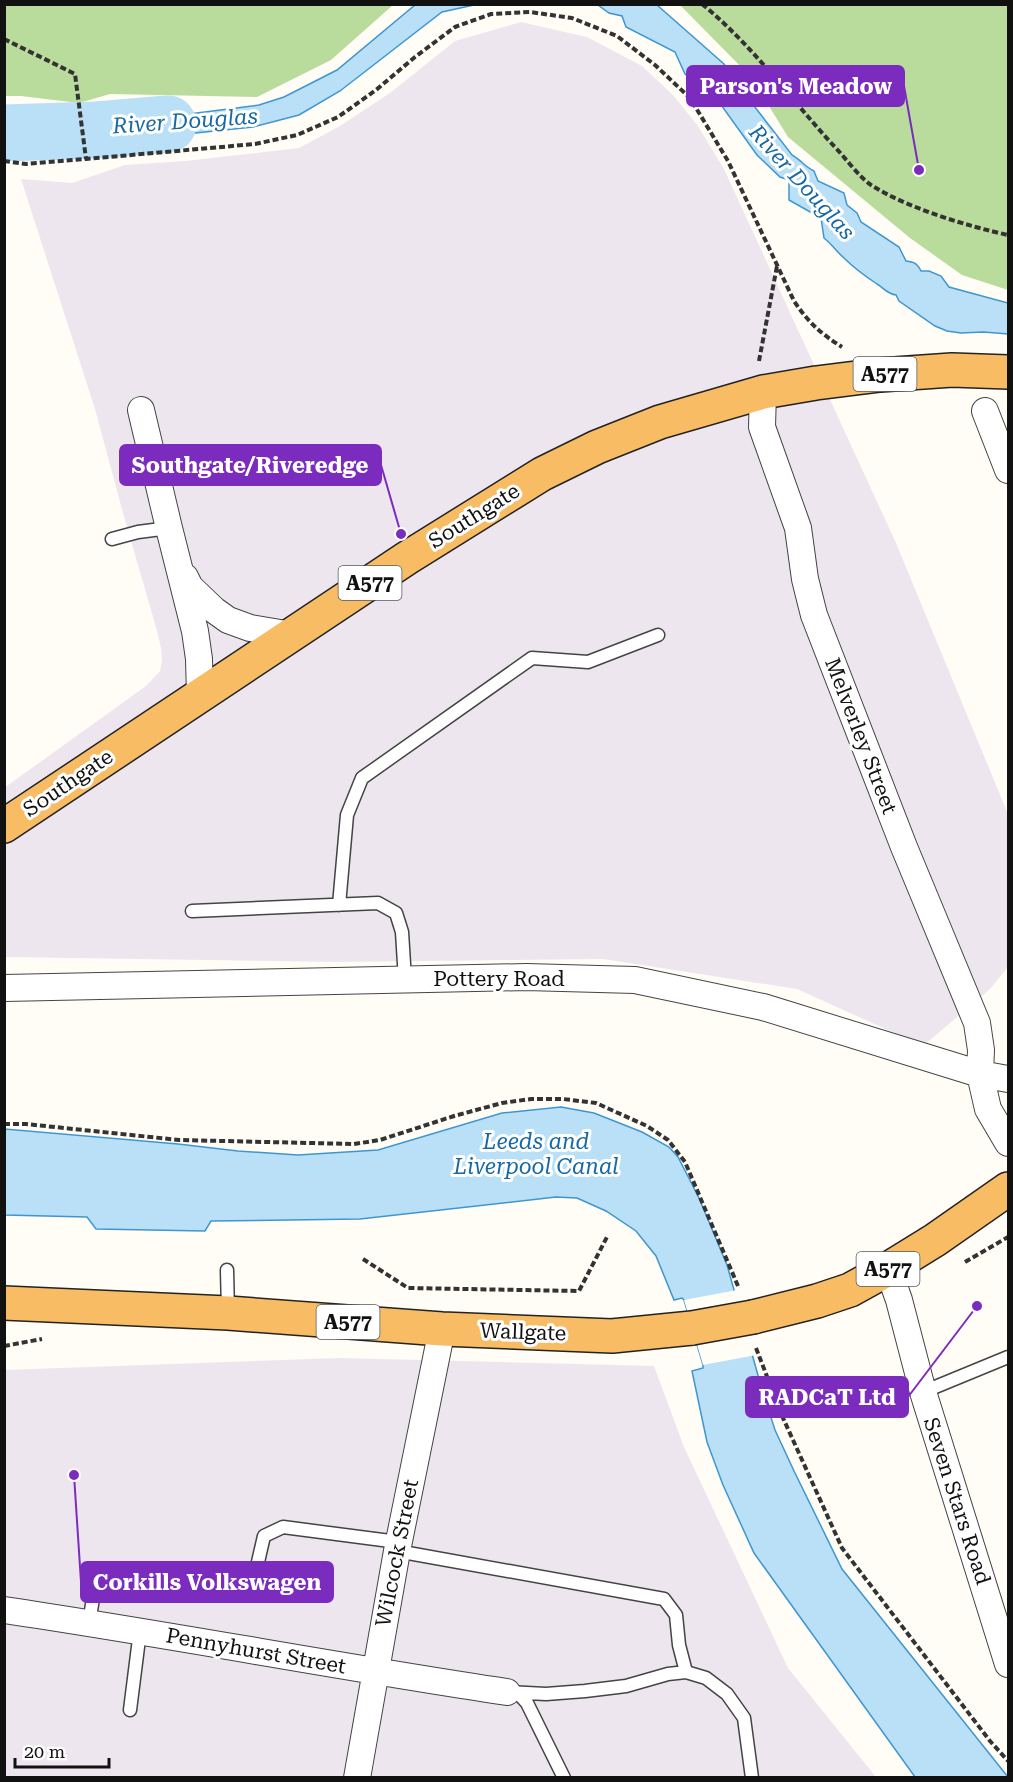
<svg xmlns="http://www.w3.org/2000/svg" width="1013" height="1782" font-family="'Roboto Serif',serif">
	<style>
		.industrial { fill: #eee6ef }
		.forest { fill: #b9dc9c }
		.water { fill: #b9e0f7; stroke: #3f96cf; stroke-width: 1.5 }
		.pier { fill: #fffdf5 }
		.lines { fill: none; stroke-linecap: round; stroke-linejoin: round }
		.river { stroke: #b9e0f7; stroke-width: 57 }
		.service-casing { stroke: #444; stroke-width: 15 }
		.minor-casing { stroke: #444; stroke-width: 28 }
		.trunk-casing { stroke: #222; stroke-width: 36 }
		.path { stroke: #333; stroke-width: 4; stroke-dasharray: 6 3; stroke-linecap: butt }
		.service { stroke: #fff; stroke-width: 12 }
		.minor { stroke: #fff; stroke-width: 26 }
		.trunk { stroke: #f7bc64; stroke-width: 33 }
		.trunk-bridge-casing { stroke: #222; stroke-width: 36; stroke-linecap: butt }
		.trunk-bridge { stroke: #f7bc64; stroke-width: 33 }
		.labels { text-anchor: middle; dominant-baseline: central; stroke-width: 6; stroke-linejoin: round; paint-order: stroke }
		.shield { fill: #fff; stroke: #585858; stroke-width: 1.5 }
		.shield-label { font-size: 20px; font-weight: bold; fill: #111 }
		.street-label { font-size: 21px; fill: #111; stroke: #fff }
		.water-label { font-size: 22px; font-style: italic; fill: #1768a6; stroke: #fff }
		.leader { fill: none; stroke: #7b2cbf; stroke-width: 2 }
		.callout-dot { fill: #7b2cbf; stroke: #fff; stroke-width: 2 }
		.callout { fill: #7b2cbf; stroke: #7b2cbf; stroke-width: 2 }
		.callout-label { font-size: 22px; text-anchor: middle; font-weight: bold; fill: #fff }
	</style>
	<rect width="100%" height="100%" fill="#fffdf5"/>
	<path class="industrial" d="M521 22 587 37 642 66 673 95 698 126 724 169 896 543 1008 814V967L990 989 923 1046 797 989 603 959 334 962 5 957 4 788 146 686 160 671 162 661 161 648 157 631 123 513 95 409 21 179 72 183 125 165 185 161 299 148 340 126 390 93 455 41Z
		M339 1358 654 1366 684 1447 788 1668 876 1777H5L4 1370Z"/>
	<path class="forest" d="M5 4H393V5L331 60 257 97 110 94 79 103 21 96H5Z
		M680 5H1008V290L962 275 910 238 788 137 751 77Z"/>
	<path class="water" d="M415 5H474L442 12 340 91 299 115 253 127 91 144 89 125 165 117 259 105 284 97 337 70Z
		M598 5H657L724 64 751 102 792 155C801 160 805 167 814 171L818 181 844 193 847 205 857 213 861 222 899 247 906 261C914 262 917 263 921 271H929L941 276 949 287 1008 303V334L983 332 961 333 947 331 935 326 899 301 896 295C887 294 884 288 877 284 865 276 854 268 844 258 835 250 834 246 824 238L821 218 789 200V180L780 177 757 155 714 95 685 74 675 52 626 27 622 16 609 13Z
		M5 113 24 114 65 123 69 148 5 149Z
		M561 1107 594 1113 642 1132 669 1147 678 1157 699 1198 727 1265 761 1386 775 1430 794 1471 842 1569 1008 1777H915L754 1553 723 1485 707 1442 692 1371 703 1368V1365L684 1300 682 1298 674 1300 656 1256 636 1231 606 1211 577 1198 556 1197 360 1219 211 1221 205 1231 96 1229 87 1217 5 1215V1129L178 1144 238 1151 298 1155 378 1150 502 1113Z"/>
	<path class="pier" d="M737 1290 756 1355 703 1365 684 1300Z"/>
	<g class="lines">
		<path class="river" d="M4 133 97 130 168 124"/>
		<defs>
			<path id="service" d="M112 539 138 532 169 528
				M339 905 347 815 362 778 532 658 588 662 658 635
				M192 911 378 903 396 913 402 932 405 980
				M227 1270 228 1312
				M923 1392 1008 1357
				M397 1551 664 1599 676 1615 679 1645 686 1672
				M89 1623 95 1586 107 1578 231 1592 252 1588 264 1536 283 1527 398 1542
				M507 1692 546 1694 585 1691 626 1686 668 1674 686 1672 706 1678 727 1694 744 1718 752 1778
				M517 1692 527 1703 564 1778
				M130 1710 140 1631"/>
			<path id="minor" d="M763 392 762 427 798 528 805 579 814 615 904 847 977 1023 981 1050 980 1074 988 1109 1008 1143
				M141 410 169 528 195 631 199 659 200 696
				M985 411 1008 470
				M185 577 190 587 214 610 228 620 250 628 292 635
				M4 988 526 977 635 980 763 1007 980 1074 1008 1079
				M888 1269 899 1300 923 1392 1008 1664
				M4 1610C173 1635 339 1667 507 1692
				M357 1778 397 1551 442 1329"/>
			<path id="trunk" d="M4 826 407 558 542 474 597 447 660 422 763 392 816 383 880 375 952 370 1008 372
				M4 1303 228 1313 442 1329 612 1336 692 1328
				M753 1317 817 1301 850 1290 888 1269 935 1240 1008 1189"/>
		</defs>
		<use href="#service" class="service-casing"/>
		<use href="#minor" class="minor-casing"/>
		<use href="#trunk" class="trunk-casing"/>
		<path class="path" d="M702 4C752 45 790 98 833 145 844 156 859 177 871 185 907 208 967 226 1008 235
			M4 39 75 74 86 159
			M4 161 26 164 86 159 255 144 297 135 338 117 376 90 415 57 455 27 491 14 530 12 572 18 617 36 655 65 690 98 728 161 794 301C808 322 820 333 842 347
			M759 361 777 266
			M4 1124H26L179 1140 354 1144 380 1140 454 1116 502 1103 531 1099H563L596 1103 647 1126 668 1140 685 1162 738 1286
			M363 1259 408 1288 579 1291 608 1235
			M965 1262 1008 1237
			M4 1346 42 1339
			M756 1348 783 1418 842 1548 990 1741 1008 1761"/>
		<use href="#service" class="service"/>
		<use href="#minor" class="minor"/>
		<use href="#trunk" class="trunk"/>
		<defs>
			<path id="trunk-bridge" d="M692 1328 753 1317"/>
		</defs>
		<use href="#trunk-bridge" class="trunk-bridge-casing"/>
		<use href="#trunk-bridge" class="trunk-bridge"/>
	</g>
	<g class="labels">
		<g class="shield">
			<rect x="853.5" y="357" width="63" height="34" rx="4.5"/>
			<rect x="338.5" y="566" width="63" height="34" rx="4.5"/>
			<rect x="856.5" y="1252" width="63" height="34" rx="4.5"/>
			<rect x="316.5" y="1305" width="63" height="34" rx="4.5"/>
		</g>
		<g class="shield-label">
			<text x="885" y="374">A577</text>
			<text x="370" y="583">A577</text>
			<text x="888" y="1269">A577</text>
			<text x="348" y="1322">A577</text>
		</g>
		<g class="street-label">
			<text transform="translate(474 516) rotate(-32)">Southgate</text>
			<text transform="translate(861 736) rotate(69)">Melverley Street</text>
			<text transform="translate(68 783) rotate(-34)">Southgate</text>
			<text x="499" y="979">Pottery Road</text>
			<text transform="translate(523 1332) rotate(2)">Wallgate</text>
			<text transform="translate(957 1501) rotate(72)">Seven Stars Road</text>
			<text transform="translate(397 1553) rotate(-79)">Wilcock Street</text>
			<text transform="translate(256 1651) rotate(10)">Pennyhurst Street</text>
		</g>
		<g class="water-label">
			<text transform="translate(185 121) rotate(-4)">River Douglas</text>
			<text transform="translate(802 182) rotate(48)">River Douglas</text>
			<text x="536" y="1141">Leeds and<tspan x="536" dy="25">Liverpool Canal</tspan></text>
		</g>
	</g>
	<path class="leader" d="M919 170L904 86M401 534L381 465M977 1306L908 1397M74 1475L81 1582"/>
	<g class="callout-dot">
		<circle cx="919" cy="170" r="6"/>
		<circle cx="401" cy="534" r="6"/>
		<circle cx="977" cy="1306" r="6"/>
		<circle cx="74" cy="1475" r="6"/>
	</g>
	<g class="callout">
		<rect x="687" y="66" width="217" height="40" rx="6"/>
		<rect x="120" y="445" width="261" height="40" rx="6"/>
		<rect x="746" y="1377" width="162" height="40" rx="6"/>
		<rect x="81" y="1562" width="252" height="40" rx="6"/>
	</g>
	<g class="callout-label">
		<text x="796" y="94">Parson's Meadow</text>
		<text x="250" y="473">Southgate/Riveredge</text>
		<text x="827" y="1405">RADCaT Ltd</text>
		<text x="207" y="1590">Corkills Volkswagen</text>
	</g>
	<rect width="1013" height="1782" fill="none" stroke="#111111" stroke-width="12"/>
	<path d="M15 1758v9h94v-9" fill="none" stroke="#111111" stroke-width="3"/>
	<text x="24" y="1758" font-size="18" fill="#111111" stroke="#ffffff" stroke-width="4.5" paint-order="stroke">20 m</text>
</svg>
